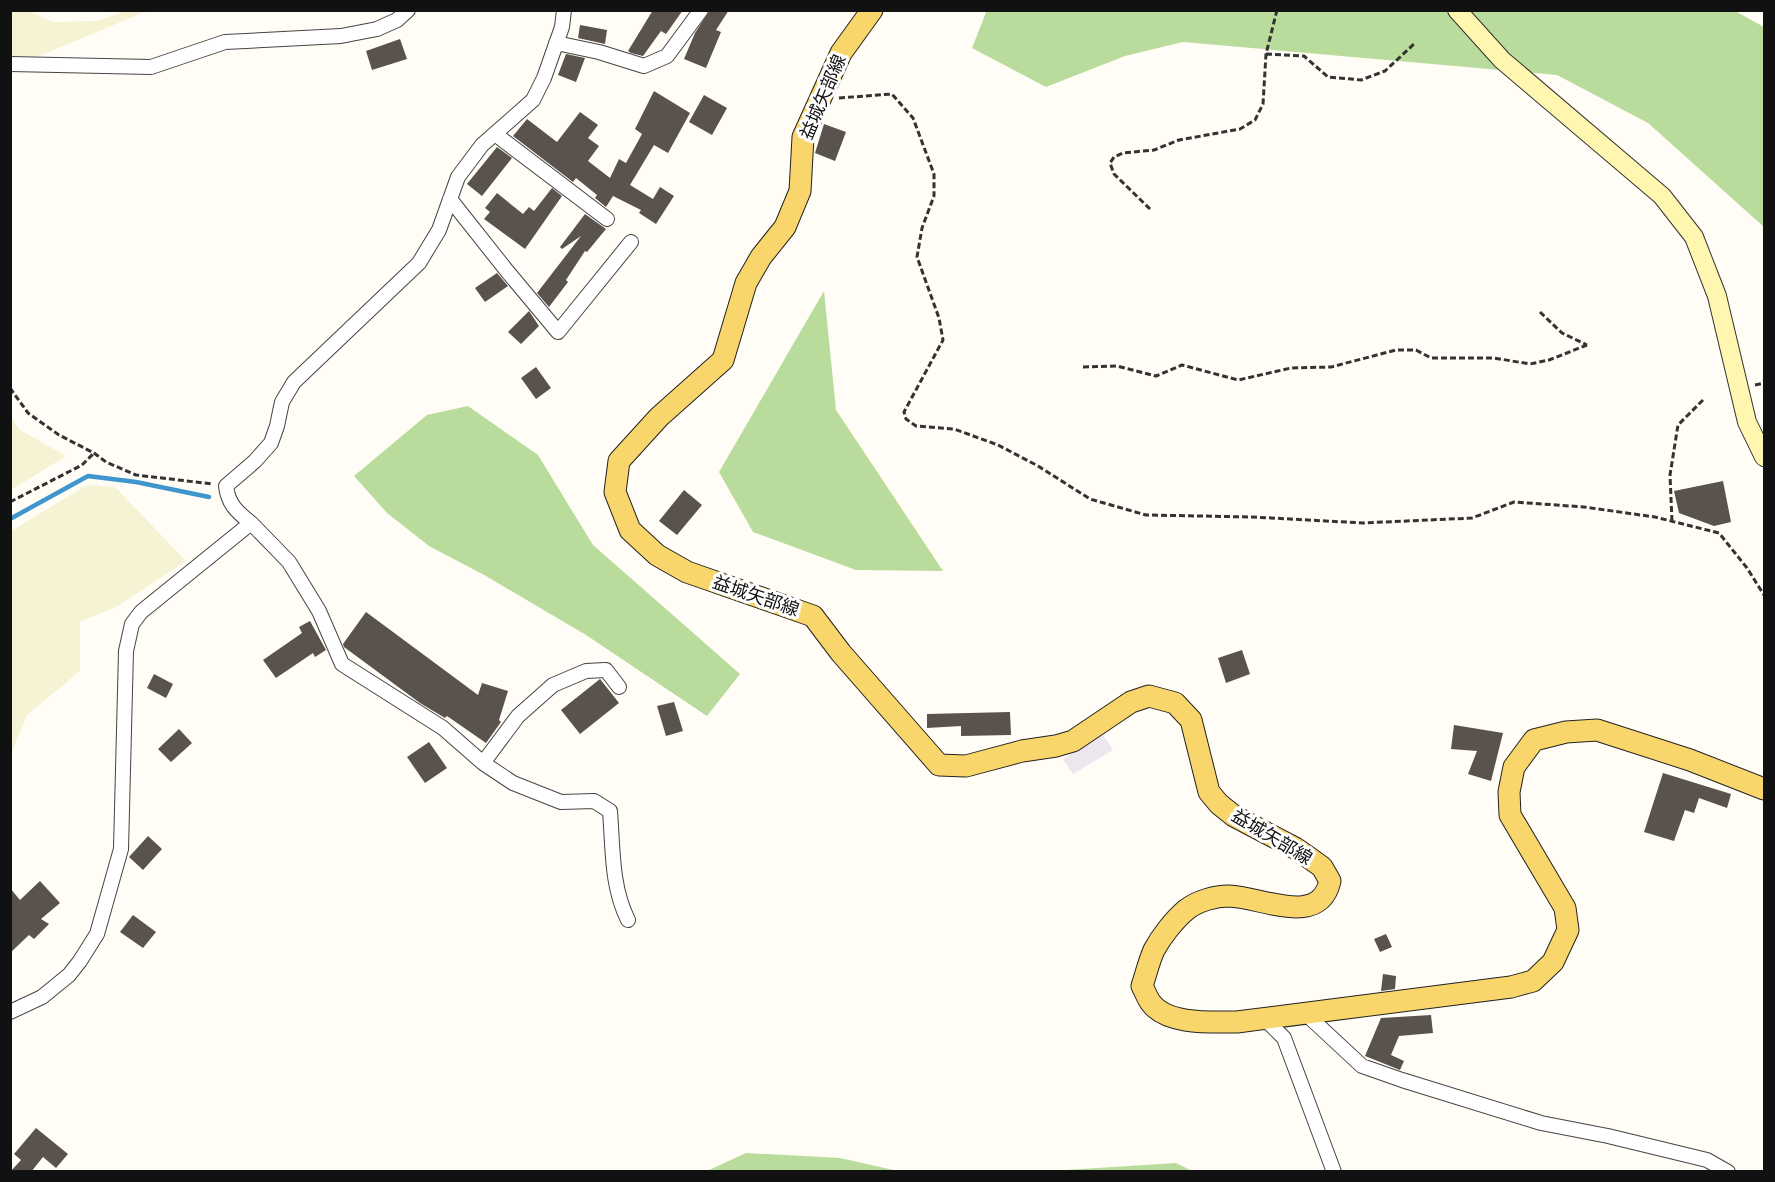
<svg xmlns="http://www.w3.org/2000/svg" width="1775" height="1182" font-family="'Times New Roman','Noto Sans JP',serif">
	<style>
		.industrial { fill: #eee6ef }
		.farmland { fill: #f6f3d4 }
		.forest { fill: #b9dc9c }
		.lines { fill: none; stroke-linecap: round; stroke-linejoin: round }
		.stream { stroke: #3f96cf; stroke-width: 4.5 }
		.building { fill: #5a524d }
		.street-casing { stroke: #444; stroke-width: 16 }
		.secondary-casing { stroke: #333; stroke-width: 20 }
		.primary-casing { stroke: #222; stroke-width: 23 }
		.path { stroke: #333; stroke-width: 3; stroke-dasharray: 6 3; stroke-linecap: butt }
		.street { stroke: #fff; stroke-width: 14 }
		.secondary { stroke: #fff6b0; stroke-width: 18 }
		.primary { stroke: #f9d66b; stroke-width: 21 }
		.labels { text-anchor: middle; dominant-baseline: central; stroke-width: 6; stroke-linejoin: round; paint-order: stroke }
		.street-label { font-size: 18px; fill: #111; stroke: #fff }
	</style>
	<rect width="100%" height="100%" fill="#fffdf5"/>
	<path class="industrial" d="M1103 735 1113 750 1073 774 1063 759Z"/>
	<path class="farmland" d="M11 10 30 11 52 22 97 21 125 11H147L37 57 11 56Z
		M10 415 19 429 66 456 11 490Z
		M87 485 115 487 186 561 118 606 80 622V671L27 715 11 754V531Z"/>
	<path class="forest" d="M987 10 1735 11 1764 27V227L1648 123 1557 75 1183 42 1125 56 1046 87 972 48Z
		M824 291 836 410 943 571 856 570 753 532 719 472Z
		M468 406 538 455 593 545 740 674 707 716 586 635 486 576 429 546 387 513 354 476 427 415Z
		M746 1153 840 1158 898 1171H707Z
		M1176 1163 1192 1171H1050Z"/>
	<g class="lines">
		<path class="stream" d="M10 519 88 476 136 482 209 497"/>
	</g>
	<path class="building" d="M653 10H683L666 34 661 31 643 56 631 53 628 51Z
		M710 10H729L716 30 721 32 706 68 684 59 695 33Z
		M580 25 607 30 605 44 578 38Z
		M400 39 407 59 372 70 366 51Z
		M566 54 585 58 576 82 558 75Z
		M654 91 690 113 668 153 654 145 630 185 653 199 660 187 674 196 656 224 639 213 641 210 613 196 606 207 595 198 597 195 576 178 573 182 513 136 527 119 557 142 580 112 598 125 588 138 599 146 588 161 610 178 619 159 626 163 642 134 635 129Z
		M704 95 727 108 712 135 689 122Z
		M824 124 846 132 835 161 815 153Z
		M497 147 512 158 482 196 467 184Z
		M552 188 562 196 525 249 484 219 490 212 485 208 497 193 523 214 529 207 534 211Z
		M585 214 606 229 587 252 585 251 566 280 568 282 549 307 537 293 581 236 562 249 560 247Z
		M497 273 508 286 485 302 475 288Z
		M529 311 539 326 521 344 508 332Z
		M536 367 551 388 536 399 521 378Z
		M1723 481 1731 522 1714 526 1679 513 1674 491Z
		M684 490 702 505 677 535 659 521Z
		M366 612 478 695 482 683 508 691 499 720 501 722 486 743 447 716 445 718 420 703 344 647 343 644Z
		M310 621 326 650 315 657 313 653 276 678 263 660 302 633 299 627Z
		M1242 650 1250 674 1226 683 1218 658Z
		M154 674 173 684 166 698 147 688Z
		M600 679 619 703 580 734 561 710Z
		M674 702 683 731 666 736 657 706Z
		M1010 712 1011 735 961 736V726L927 728V714Z
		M1454 725 1503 733 1491 781 1468 774 1477 751 1451 749Z
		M179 729 192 743 171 762 158 749Z
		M429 742 447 768 425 783 407 757Z
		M1663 773 1731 794 1727 808 1699 798 1694 813 1685 810 1674 841 1644 832Z
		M148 836 162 849 143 870 129 857Z
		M40 881 60 903 41 919 49 924 34 939 29 935 10 953V888L20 900Z
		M133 915 156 932 143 948 120 932Z
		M1386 934 1392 947 1380 952 1374 939Z
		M1383 974 1396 976 1395 989 1381 991Z
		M1431 1015 1433 1033 1399 1036 1391 1055 1404 1061 1400 1070 1365 1056 1381 1018Z
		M36 1128 68 1154 56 1168 43 1157 31 1172H10L21 1160 14 1154Z"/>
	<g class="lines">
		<defs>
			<path id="street" d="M556 43 599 52 644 66 667 56 701 10
				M10 64 151 67 225 42 341 36 377 29 397 20 408 10
				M495 134 607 219
				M450 199 507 271 558 332 631 242
				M251 523 289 562 319 611 342 664 443 728 483 763 513 783 561 802 594 801 610 811C613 848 611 886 628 920
				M483 763 518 716 553 685 586 671 606 670 619 687
				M10 1012 42 997 69 975 80 961 97 934 121 849 126 651 132 624 141 612 251 523C237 512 228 504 226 486L255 461 271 443 277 426 282 402 294 382 419 263 439 230 458 177 482 145 533 100 544 78 562 27 564 10
				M1306 1014 1362 1066 1402 1080 1541 1123 1608 1136 1707 1160 1728 1172
				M1266 1020 1284 1038 1334 1172"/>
			<path id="secondary" d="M1457 10 1502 60 1662 196 1694 237 1717 296 1747 422 1764 457"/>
			<path id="primary" d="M872 10 841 53 803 137 800 191 785 227 761 257 746 283 723 360 659 417 619 461 615 492 630 530 657 555 687 572 813 616 841 653 939 765 966 766 1022 751 1056 746 1073 741 1131 702 1149 696 1175 703 1191 720 1209 792 1219 804 1234 816 1295 848 1308 857 1322 867 1330 881C1319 928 1262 897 1229 896 1215 896 1197 901 1186 910 1174 920 1161 937 1154 950 1149 961 1146 974 1142 986 1145 991 1147 998 1151 1003 1167 1025 1212 1022 1237 1022L1511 987 1533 981 1553 962 1568 930 1565 908 1510 815 1509 792 1514 767 1534 740 1566 732 1597 730 1690 760 1764 789"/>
		</defs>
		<use href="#street" class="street-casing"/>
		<use href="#secondary" class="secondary-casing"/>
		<use href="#primary" class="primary-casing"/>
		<path class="path" d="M1266 54 1304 56 1328 77 1361 80 1385 71 1415 43
			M839 98 892 94 913 118 934 174V196L922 228 917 257 939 318 943 340 904 412 906 419 916 426 954 429 998 445 1038 466 1090 499 1146 515 1253 517 1363 523 1472 518 1514 502 1584 507 1655 517 1719 533 1747 568 1764 595
			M1150 209 1114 174 1110 163 1114 157 1123 153 1154 150 1179 140 1240 129 1255 120 1263 104 1266 54 1277 10
			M1540 312 1562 333 1587 345
			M1083 367 1117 366 1156 376 1182 365 1238 380 1291 368 1331 367 1396 350H1416L1431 358H1494L1530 364 1549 360 1587 345
			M1755 385 1764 383
			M10 388 28 413 59 435 94 453 106 462 136 475 213 484
			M10 502 82 465 94 453
			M1672 521 1670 475 1678 425 1704 399"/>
		<use href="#street" class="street"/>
		<use href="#secondary" class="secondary"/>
		<use href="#primary" class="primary"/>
	</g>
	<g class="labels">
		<g class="street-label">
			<text transform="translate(823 97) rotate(-67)">益城矢部線</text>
			<text transform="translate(756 596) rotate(19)">益城矢部線</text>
			<text transform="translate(1272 837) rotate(31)">益城矢部線</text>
		</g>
	</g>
	<rect width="1775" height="1182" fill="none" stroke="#111111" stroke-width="24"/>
</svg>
